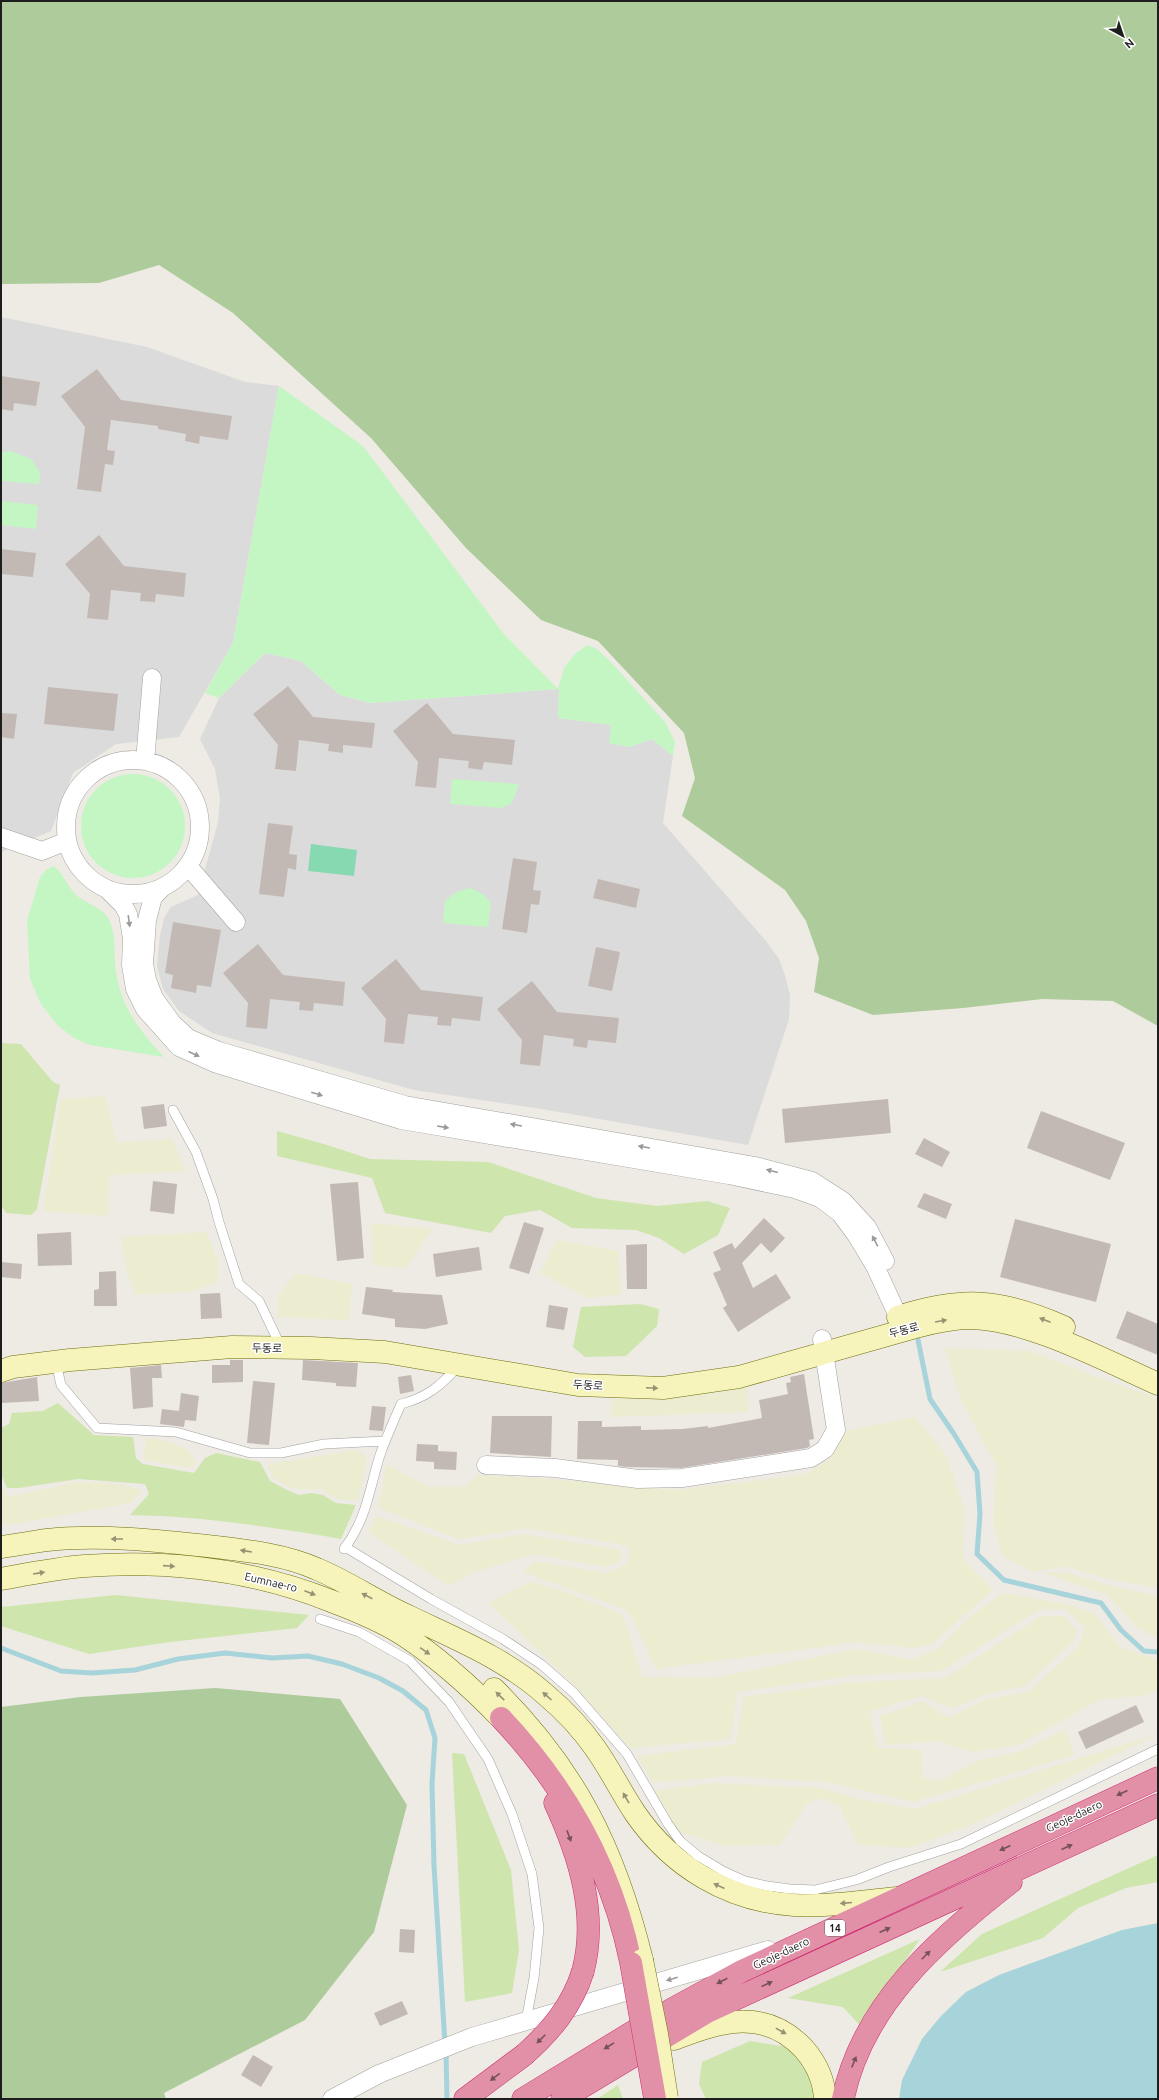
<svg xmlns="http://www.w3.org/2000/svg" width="1159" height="2100" font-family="Ubuntu,'Noto Sans KR',sans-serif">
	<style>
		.residential { fill: #dcdbdb }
		.farmland { fill: #ececd1 }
		.grass { fill: #cee6ad }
		.forest { fill: #aecb9b }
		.park { fill: #c4f6c4 }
		.pitch { fill: #87d9b2 }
		.water { fill: #a7d3da }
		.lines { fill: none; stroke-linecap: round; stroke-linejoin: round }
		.stream { stroke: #a7d3da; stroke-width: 5 }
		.building { fill: #c3b9b4 }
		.lane-casing { stroke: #a2a2a2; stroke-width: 10 }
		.street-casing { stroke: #a2a2a2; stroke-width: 19 }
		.secondary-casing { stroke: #6d6f0b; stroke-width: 23 }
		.highway-casing { stroke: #d02e74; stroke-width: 23 }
		.lane { stroke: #fff; stroke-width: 9 }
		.street { stroke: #fff; stroke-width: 18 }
		.secondary { stroke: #f6f3bb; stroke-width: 22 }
		.highway { stroke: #e190a7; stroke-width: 22 }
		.secondary-bridge-casing { stroke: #6d6f0b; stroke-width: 23; stroke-linecap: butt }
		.highway-bridge-casing { stroke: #d02e74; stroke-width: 23; stroke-linecap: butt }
		.secondary-bridge { stroke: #f6f3bb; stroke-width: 22 }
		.highway-bridge { stroke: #e190a7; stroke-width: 22 }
		.oneway { fill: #9a9a9a }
		.oneway2 { fill: #959374 }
		.oneway3 { fill: #76515c }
		.labels { text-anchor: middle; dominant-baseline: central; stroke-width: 3; stroke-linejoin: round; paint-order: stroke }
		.shield { fill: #fff; stroke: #626262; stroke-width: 1 }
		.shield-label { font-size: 10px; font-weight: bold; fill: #1e1e1e }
		.street-label { font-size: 11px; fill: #1e1e1e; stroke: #fff }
	</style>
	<rect width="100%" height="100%" fill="#eeeae4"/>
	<path class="residential" d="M1 317 147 347 245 382 279 386 233 643 179 737 116 744 73 773 51 831 1 852Z
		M265 653 301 661 340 695 370 703 559 689 558 718 612 725 609 743 629 747 652 739 673 756 663 823 766 941 779 959 785 975 790 995 789 1019 748 1145 542 1109 414 1090 212 1033 179 1011 163 989 157 966 160 936 164 918 171 907 198 895 218 822 220 798 215 769 200 739 219 698Z"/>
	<path class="farmland" d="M105 1096 117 1143 172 1139 186 1171 109 1175 108 1216 43 1211 61 1099Z
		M371 1223 432 1229 406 1268 373 1265Z
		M206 1232 218 1260 217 1282 190 1292 136 1295 126 1269 121 1237Z
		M557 1240 618 1251 621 1294 588 1298 540 1273Z
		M296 1273 352 1284 349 1320 278 1317V1296Z
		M945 1348 1030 1351 1099 1378 1158 1398V1588L1104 1578 1065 1566 1033 1572 1003 1556 993 1524 996 1465 961 1400Z
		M747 1385 749 1412 611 1417 612 1399 682 1395Z
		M915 1417 946 1455 964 1508 963 1559 993 1590 932 1644 914 1648 856 1642 656 1669 632 1617 622 1608 523 1572 534 1561 607 1573 627 1564 629 1546 526 1528 459 1539 379 1508 386 1464 429 1487 468 1486 477 1475 552 1479 676 1490 804 1475 831 1458 845 1431Z
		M146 1438 166 1441 187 1449 196 1462 192 1468 144 1460Z
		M358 1450 367 1458 358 1500H340L320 1489H293L273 1478 267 1464Z
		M77 1482 115 1484 143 1490 130 1503 15 1524 1 1525V1483L7 1497Z
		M376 1516 460 1545 523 1534 621 1550 620 1562 605 1567 534 1554 472 1573 448 1586 368 1532Z
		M1065 1572 1111 1586 1158 1596V1639L1137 1627 1107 1595 1044 1573Z
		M531 1582 569 1593 623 1615 642 1677 713 1678 857 1649 913 1660 940 1647 968 1618 1003 1593 1071 1605 1095 1614 1120 1647 1158 1660V1690L1144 1696 1101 1699 1018 1745 971 1752 937 1741 885 1745 880 1716 923 1701 948 1718 987 1699 1028 1692 1078 1647 1085 1628 1065 1609 1039 1610 941 1671 857 1675 737 1692 731 1739 630 1748 570 1681 488 1603Z
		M1041 1616H1063L1077 1630 1073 1641 1026 1686 989 1693 953 1708 922 1696 870 1711 878 1748 922 1750 923 1778 940 1781 980 1760 1021 1751 1065 1729 1075 1755 913 1802 826 1782 728 1776 653 1783 637 1756 736 1744 743 1697 856 1682 945 1678Z
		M1158 1734 969 1826 908 1848 858 1845 840 1807 823 1798 807 1803 780 1845 726 1846 666 1828 652 1791 713 1783 820 1788 863 1800 915 1809Z"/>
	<path class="grass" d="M1 1043 21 1044 53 1082 60 1085 37 1209 31 1215 6 1213 1 1205Z
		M277 1131 324 1144 370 1159 488 1162 596 1198 657 1206 707 1201 730 1208 718 1235 684 1254 659 1238 636 1230 572 1228 540 1210 505 1216 491 1233 385 1213 372 1178 277 1156Z
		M640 1304 659 1309 657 1326 626 1356 585 1357 573 1347 581 1307Z
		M58 1403 94 1435 133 1437 136 1458 143 1464 194 1473 205 1458 216 1453 260 1462 270 1481 287 1490 299 1495 312 1493 323 1495 336 1503 356 1505 341 1539C274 1527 198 1516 130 1515L149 1494 145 1484 78 1479 19 1488H7L1 1474V1428L9 1424 12 1413 43 1411Z
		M116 1595 309 1615 297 1628 170 1642 89 1654 1 1626V1607Z
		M452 1753 464 1754 511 1870 519 1950 512 1993 465 2002Z
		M1158 1855V1882L1126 1888 1078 1908 1043 1938 940 1972 982 1934Z
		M920 1939 873 2007 865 2031 843 2007 788 1998Z
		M750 2041 788 2047 817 2075 818 2099H706L699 2084 702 2062Z
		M618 2085 623 2099H597Z"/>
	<path class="forest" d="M1 1H1158V1026L1113 1001 1042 999 963 1008 873 1015 814 992 819 958 806 921 785 890 682 816 695 778 684 733 598 641 541 620 466 548 371 438 233 313 159 265 99 283 1 284Z
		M215 1688 340 1699 407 1805 374 1932 305 2020 164 2093 166 2099H1V1707L81 1697Z"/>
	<path class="park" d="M279 386 363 446 503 633 558 689 564 668 575 654 587 645 597 649 610 661 665 722 675 742 673 756 652 739 629 747 609 743 611 725 558 718 559 689 370 703 340 695 301 661 265 653 219 698 205 693 233 643Z
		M10 451 31 459 40 472 39 484 1 481V452Z
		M1 501 38 505 36 529 1 525Z
		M81 826a52 52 0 1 1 104 0a52 52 0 1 1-104 0Z
		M452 779 519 784 512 803 501 808 450 804Z
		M54 866C64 874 67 886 76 895 85 903 102 907 108 918 116 931 114 948 115 962 118 1003 137 1028 164 1057L90 1045 74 1038 57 1025 41 1004 30 979 27 921 40 877 47 869Z
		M470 888 483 894 491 903 488 927 443 923 445 901 456 892Z"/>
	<path class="pitch" d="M311 844 357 850 354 876 308 871Z"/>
	<path class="water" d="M1158 1923V2099H899L902 2080 922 2039 941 2016 966 1992 999 1975 1122 1930Z"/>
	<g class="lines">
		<path class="stream" d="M918 1340 930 1399 954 1434 977 1472 980 1514 977 1554 1004 1580 1101 1603 1121 1630 1144 1651 1158 1652
			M1 1648 61 1671 92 1673 135 1670 178 1659 225 1653 272 1658 308 1656 342 1664 379 1678 403 1691 426 1710 435 1738 432 1784 434 1866 445 2044
			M446 2052 447 2099"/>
	</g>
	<path class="building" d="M97 369 121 400 232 416 228 440 200 436 199 444 185 441 186 434 158 429V426L111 420 107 450 115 451 113 465 105 464 101 492 77 489 85 427 61 396Z
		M1 376 40 382 36 406 14 403 13 411 1 409Z
		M99 535 124 566 186 573 184 597 156 594 155 602 140 601 141 593 111 590 108 620 87 618 90 594 65 564Z
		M1 549 36 553 33 577 1 574Z
		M288 686 313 717 375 723 372 748 343 745V753L328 751 329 744 299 740 296 771 275 769 278 745 253 714Z
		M48 687 118 694 114 731 44 724Z
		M427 703 453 734 515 740 512 765 484 762 482 770 468 768 469 761 439 758 436 788 415 786 418 762 393 731Z
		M1 713 17 714 14 739 1 737Z
		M268 823 293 826 289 854 297 855 296 870 288 868 284 897 259 894Z
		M513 858 537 862 533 890 541 891 539 905 531 904 527 933 502 929Z
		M598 879 640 889 636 908 593 898Z
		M173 922 221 930 211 987 197 985 196 993 171 988 173 975 165 973Z
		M258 944 283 975 345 982 343 1006 314 1003 313 1011 299 1010 300 1002 270 999 267 1029 246 1027 248 1003 223 973Z
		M596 947 620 952 612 991 588 986Z
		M396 959 421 990 483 997 480 1021 452 1018 451 1026 437 1025 438 1017 408 1014 404 1044 384 1042 386 1019 361 988Z
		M532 981 557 1012 619 1018 616 1043 588 1040 587 1048 573 1046 574 1039 544 1035 540 1066 520 1064 522 1040 497 1009Z
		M888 1099 891 1133 785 1143 782 1109Z
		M164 1104 167 1126 144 1129 141 1107Z
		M1041 1111 1125 1143 1110 1180 1027 1148Z
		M924 1138 950 1152 942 1167 915 1154Z
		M153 1181 177 1184 174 1214 150 1211Z
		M358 1182 364 1258 337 1261 330 1184Z
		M924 1193 952 1204 946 1219 917 1207Z
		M764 1218 785 1238 771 1253 761 1243 742 1263 753 1288 776 1274 791 1298 738 1332 723 1308 727 1305 713 1273 721 1270 713 1252 732 1243 735 1249Z
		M1015 1219 1111 1244 1096 1302 1000 1277Z
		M524 1222 544 1228 529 1274 509 1268Z
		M71 1232 72 1265 38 1266 37 1234Z
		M647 1244V1289H627L626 1245Z
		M479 1247 482 1270 436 1277 433 1254Z
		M1 1262 22 1264 21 1279 1 1277Z
		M116 1271 117 1306H94V1290L99 1289V1272Z
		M366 1287 393 1290 392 1292 442 1295 448 1324 425 1329 395 1327V1319L362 1314Z
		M220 1293 222 1318 201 1319 200 1294Z
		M549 1305 568 1308 564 1330 546 1327Z
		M1127 1311 1158 1324V1355L1116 1338Z
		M230 1360H243V1382L212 1383V1365H230Z
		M303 1360 358 1363 356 1387 336 1386V1383L302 1380Z
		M161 1365 162 1378H152L153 1407 133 1409 130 1368Z
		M804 1374 814 1439 809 1440 810 1446 807 1448 681 1468 626 1467 618 1466V1460L577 1459 578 1421H602V1427L641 1426V1430L683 1429 708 1426V1428L752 1420 762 1418 759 1400 788 1394 786 1383 791 1382 790 1377Z
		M411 1375 414 1391 400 1394 398 1377Z
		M37 1377 39 1401 1 1403V1383Z
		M253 1381 275 1383 269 1445 247 1443Z
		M181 1393 199 1396 196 1421 185 1420 184 1427 160 1424 162 1409 179 1411Z
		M372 1406 386 1407 383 1431 369 1430Z
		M492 1416H552L551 1457 490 1453Z
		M417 1444 438 1445V1451L457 1452 456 1470 434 1469V1462L416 1461Z
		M1136 1705 1144 1722 1086 1749 1078 1732Z
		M400 1929 415 1930 414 1953 399 1952Z
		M402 2001 408 2014 380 2026 374 2013Z
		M253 2055 273 2067 261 2087 241 2075Z"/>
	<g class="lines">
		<defs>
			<path id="lane" d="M173 1110 196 1152 213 1199 219 1222 239 1284 259 1301 281 1347
				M56 1362 61 1385 97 1428 176 1432 250 1453H281L324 1444 385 1441
				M345 1547 431 1599 503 1639 542 1665 574 1693 627 1754 668 1824 680 1841 698 1856 723 1871 745 1881 767 1886 790 1889 815 1890 856 1880 889 1867 961 1844 1158 1749
				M344 1549C368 1517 369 1488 381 1452 387 1436 394 1420 401 1404 426 1398 442 1385 458 1366
				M320 1619 359 1632 410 1661 449 1702 488 1759 512 1814 532 1874 539 1928 534 1978 526 2021"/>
			<path id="street" d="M66 827a67 67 0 1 1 134 0a67 67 0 1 1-134 0Z
				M145 761 152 678
				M1 837 42 851 67 841
				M188 866 236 922
				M162 888 153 897 147 920 144 964 147 980 154 998 172 1023 188 1038 219 1051 405 1105 755 1166 812 1181 843 1201 867 1227 885 1261
				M108 890 123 905 128 914 132 939 131 965 135 989 145 1009 179 1047 217 1064 401 1120 729 1175 795 1189 820 1198 840 1213 857 1236 875 1266 904 1329
				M486 1465 555 1468 638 1479 682 1478 811 1458 825 1449 836 1430 822 1339
				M332 2099 379 2074 472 2037 768 1950"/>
			<path id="secondary" d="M898 1317C964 1296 1000 1299 1064 1327
				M1 1371 13 1367 70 1360 232 1347 311 1348 385 1352 578 1385 663 1388 739 1377 916 1327C934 1322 952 1318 971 1318 1028 1319 1106 1361 1158 1384
				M1 1547C16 1545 32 1542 47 1540 100 1534 163 1541 216 1547 250 1551 286 1555 317 1569 348 1582 377 1602 408 1616 456 1639 506 1659 546 1695 564 1710 581 1728 595 1748 610 1769 621 1792 635 1813 672 1867 729 1901 794 1905 828 1907 863 1901 897 1898
				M1 1579C28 1574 57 1568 85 1566 168 1560 253 1570 331 1601 355 1610 380 1620 402 1634 439 1658 471 1687 501 1718
				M494 1689C576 1770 615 1850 642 1960
				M674 2039C720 2021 765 2007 804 2049 817 2064 824 2079 825 2099"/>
			<path id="highway" d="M501 1718C567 1788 612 1869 631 1963
				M555 1803C579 1855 598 1914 583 1971
				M465 2099 524 2055
				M523 2099 654 2019 742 1971 1158 1778
				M562 2099 707 2012 1158 1805
				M843 2099C862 2005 939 1938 1011 1882"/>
		</defs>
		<use href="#lane" class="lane-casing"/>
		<use href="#street" class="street-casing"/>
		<use href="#secondary" class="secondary-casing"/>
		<use href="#highway" class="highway-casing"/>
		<use href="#lane" class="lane"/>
		<use href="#street" class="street"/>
		<use href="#secondary" class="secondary"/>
		<use href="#highway" class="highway"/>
		<defs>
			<path id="secondary-bridge" d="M642 1960 657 2034 667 2098"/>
			<path id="highway-bridge" d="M631 1963 655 2099
				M524 2055C551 2031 572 2006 583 1971"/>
		</defs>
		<use href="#secondary-bridge" class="secondary-bridge-casing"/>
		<use href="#highway-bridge" class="highway-bridge-casing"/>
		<use href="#secondary-bridge" class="secondary-bridge"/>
		<use href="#highway-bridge" class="highway-bridge"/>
	</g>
	<defs><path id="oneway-solid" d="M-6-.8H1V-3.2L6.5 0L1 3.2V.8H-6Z"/></defs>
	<g class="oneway">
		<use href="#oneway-solid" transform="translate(129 921) rotate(82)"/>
		<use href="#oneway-solid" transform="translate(194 1054) rotate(24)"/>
		<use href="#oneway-solid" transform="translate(317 1094) rotate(17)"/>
		<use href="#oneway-solid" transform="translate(516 1125) rotate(-170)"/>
		<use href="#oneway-solid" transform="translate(443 1127) rotate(9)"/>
		<use href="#oneway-solid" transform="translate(644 1147) rotate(-170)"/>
		<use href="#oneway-solid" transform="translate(772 1171) rotate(-165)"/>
		<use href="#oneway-solid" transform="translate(875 1241) rotate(-118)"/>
		<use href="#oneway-solid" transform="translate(672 1979) rotate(164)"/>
	</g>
	<g class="oneway2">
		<use href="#oneway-solid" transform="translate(1045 1320) rotate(-159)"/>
		<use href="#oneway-solid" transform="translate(941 1321) rotate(-10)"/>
		<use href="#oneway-solid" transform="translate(652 1388) rotate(2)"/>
		<use href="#oneway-solid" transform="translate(117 1539) rotate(180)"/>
		<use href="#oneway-solid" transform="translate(246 1551) rotate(-171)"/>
		<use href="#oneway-solid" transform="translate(169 1566) rotate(4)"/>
		<use href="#oneway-solid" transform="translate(39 1573) rotate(-9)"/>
		<use href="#oneway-solid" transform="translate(310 1593) rotate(21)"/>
		<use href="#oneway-solid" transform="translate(367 1596) rotate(-153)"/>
		<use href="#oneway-solid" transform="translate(425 1651) rotate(35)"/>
		<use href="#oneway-solid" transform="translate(500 1696) rotate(-136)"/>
		<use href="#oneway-solid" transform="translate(547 1696) rotate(-138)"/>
		<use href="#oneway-solid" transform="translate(626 1798) rotate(-120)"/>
		<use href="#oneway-solid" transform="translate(719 1886) rotate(-156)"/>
		<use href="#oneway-solid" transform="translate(846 1903) rotate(175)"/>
		<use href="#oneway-solid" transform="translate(781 2031) rotate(29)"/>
	</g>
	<g class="oneway3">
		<use href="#oneway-solid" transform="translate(1122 1793) rotate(155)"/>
		<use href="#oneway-solid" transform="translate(569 1836) rotate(70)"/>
		<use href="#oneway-solid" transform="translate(1067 1847) rotate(-25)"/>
		<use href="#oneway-solid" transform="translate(1005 1848) rotate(155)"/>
		<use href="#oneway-solid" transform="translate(885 1930) rotate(-24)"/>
		<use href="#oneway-solid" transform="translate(926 1955) rotate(-45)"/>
		<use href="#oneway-solid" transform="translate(722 1981) rotate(153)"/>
		<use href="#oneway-solid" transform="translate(767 1984) rotate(-25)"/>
		<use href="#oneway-solid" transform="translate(541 2039) rotate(135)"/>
		<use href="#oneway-solid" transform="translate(609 2046) rotate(149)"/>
		<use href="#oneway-solid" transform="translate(854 2062) rotate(-68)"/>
		<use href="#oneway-solid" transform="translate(495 2077) rotate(143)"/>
	</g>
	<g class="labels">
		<rect class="shield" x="825" y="1920" width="20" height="16" rx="3"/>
		<g class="shield-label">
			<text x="835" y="1928">14</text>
		</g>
		<g class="street-label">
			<text transform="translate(904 1330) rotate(-15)">두동로</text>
			<text transform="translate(267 1348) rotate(1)">두동로</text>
			<text transform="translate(588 1385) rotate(4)">두동로</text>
			<text transform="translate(271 1582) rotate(13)">Eumnae-ro</text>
			<text transform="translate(1074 1816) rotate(-25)">Geoje-daero</text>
			<text transform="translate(781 1953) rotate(-25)">Geoje-daero</text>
		</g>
	</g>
	<rect width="1159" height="2100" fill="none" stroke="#1e1e1e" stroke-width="4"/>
	<g transform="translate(1123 36) rotate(140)" stroke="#ffffff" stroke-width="3" paint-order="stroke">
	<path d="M0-3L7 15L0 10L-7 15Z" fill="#1e1e1e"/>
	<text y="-6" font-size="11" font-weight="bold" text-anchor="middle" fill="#1e1e1e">N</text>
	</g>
</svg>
